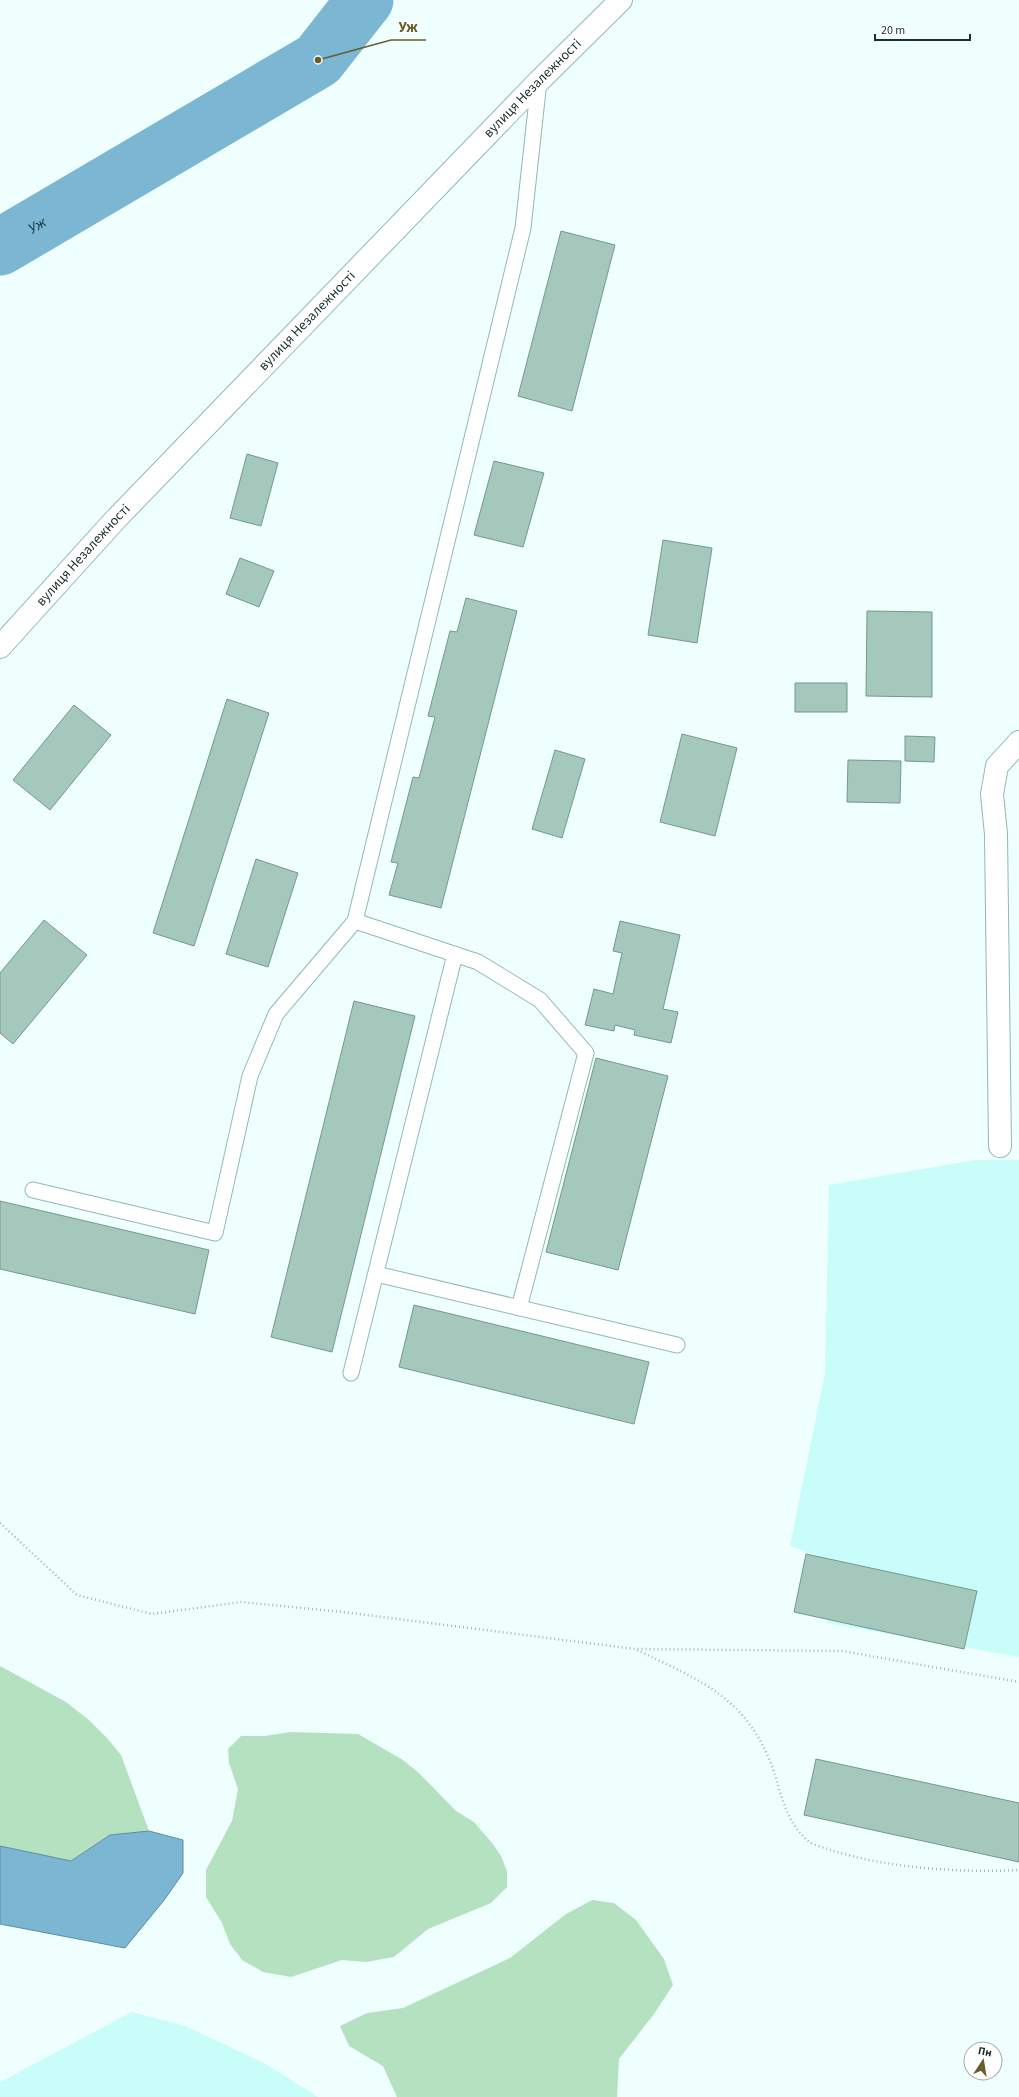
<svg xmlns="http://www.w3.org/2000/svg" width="1019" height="2097" font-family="'Source Sans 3',sans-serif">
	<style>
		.built { fill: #c8fdf9 }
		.green { fill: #b4e1c0 }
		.water { fill: #7bb6d2; stroke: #5f8da0 }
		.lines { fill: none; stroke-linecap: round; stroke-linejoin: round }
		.river { stroke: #7bb6d2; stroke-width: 57 }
		.building { fill: #a4c9bc; stroke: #74988c }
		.lane-casing { stroke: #90b9b6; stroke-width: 17 }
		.street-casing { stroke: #90b9b6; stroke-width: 24 }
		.path { stroke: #a6b7b5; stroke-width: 2.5; stroke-dasharray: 1 3; stroke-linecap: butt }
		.lane { stroke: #fff; stroke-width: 15 }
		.street { stroke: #fff; stroke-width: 22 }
		.labels { text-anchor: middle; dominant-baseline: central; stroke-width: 3; stroke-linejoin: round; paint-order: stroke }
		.street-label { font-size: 14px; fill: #1d2d2c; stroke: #fff }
		.water-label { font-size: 15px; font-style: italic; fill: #112e3a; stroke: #fff }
		.leader { fill: none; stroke: #695e2a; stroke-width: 1.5 }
		.callout-dot { fill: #695e2a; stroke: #fff; stroke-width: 1.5 }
		.callout-label { font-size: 15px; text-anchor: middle; font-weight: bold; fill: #695e2a; stroke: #fff; stroke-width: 3; stroke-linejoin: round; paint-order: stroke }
	</style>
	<rect width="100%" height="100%" fill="#eefffd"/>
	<path class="built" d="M976 1160H1019V1657L827 1623 838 1563 790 1546 825 1373 829 1185Z
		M132 2012 185 2026 264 2063 318 2097H0V2082Z"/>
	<path class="green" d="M0 1666 66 1702 89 1720 108 1739 121 1755 149 1831 110 1835 71 1861 0 1846Z
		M290 1732 358 1734 403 1760 419 1773 456 1811 474 1822 493 1844 501 1856 507 1871V1887L491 1903 428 1929 394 1957 366 1962 342 1960 291 1977 263 1972 242 1960 230 1944 222 1923 206 1897V1870L232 1821 238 1789 229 1763 228 1749 241 1736H265Z
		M592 1900 614 1903 636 1920 664 1959 673 1985 654 2014 619 2059 617 2097H397L383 2066 349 2046 340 2026 367 2013 403 2008 510 1958 566 1914Z"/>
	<path class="water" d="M149 1831 183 1840V1873L165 1899 125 1948 0 1924V1846L71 1861 110 1835Z"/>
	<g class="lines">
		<path class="river" id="s1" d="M0 247 318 60 365 0"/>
	</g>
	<path class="building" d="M561 231 615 245 572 411 518 396Z
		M247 454 278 463 261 526 230 518Z
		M494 461 544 473 523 547 474 535Z
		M663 540 712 548 697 643 648 635Z
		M240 558 274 571 259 607 226 594Z
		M466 598 517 611 441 908 389 895 398 863 391 862 413 777 419 778 435 717 428 716 450 631 457 632Z
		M867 611 932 612V697L866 696Z
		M795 683H847V712H795Z
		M227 699 269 713 194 946 153 933Z
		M74 705 111 735 50 810 13 780Z
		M682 734 737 748 715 836 660 822Z
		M905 736 935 737 934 762 905 761Z
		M555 750 585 759 562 838 532 829Z
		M848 760 901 761 900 803 847 802Z
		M256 859 298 873 268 967 226 954Z
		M44 920 87 955 13 1044 0 1033V973Z
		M620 921 680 935 663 1009 678 1012 671 1043 634 1035 635 1030 615 1025 614 1031 585 1025 594 989 613 994 622 953 613 951Z
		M354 1001 415 1016 332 1352 271 1337Z
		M596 1058 668 1076 618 1270 546 1252Z
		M0 1201 209 1250 195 1314 0 1269Z
		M414 1305 649 1362 634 1424 399 1367Z
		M806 1554 977 1591 964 1649 794 1612Z
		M816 1759 1019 1803V1862L804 1815Z"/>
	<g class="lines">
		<defs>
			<path id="lane" d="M355 921 478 962 540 1000 586 1053 519 1308
				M33 1190 215 1233 250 1076 276 1014 355 921 523 228 539 81
				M376 1274 677 1345
				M351 1373 455 954"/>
			<g id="street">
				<path id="s2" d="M0 647 115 520 539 81 621 0"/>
				<path d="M1000 1146 996 834 992 794 997 766 1019 742"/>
			</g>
		</defs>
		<use href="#lane" class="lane-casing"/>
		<use href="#street" class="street-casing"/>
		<path class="path" d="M0 1523 77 1595 152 1614 241 1602 343 1612 635 1649 842 1651 1019 1682
			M637 1650C701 1681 747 1697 773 1769 782 1796 786 1822 808 1841 813 1845 822 1847 828 1849 884 1868 959 1873 1019 1870"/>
		<use href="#lane" class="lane"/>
		<use href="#street" class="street"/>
	</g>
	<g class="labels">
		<g class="street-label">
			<text stroke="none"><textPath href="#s2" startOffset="772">вулиця Незалежності</textPath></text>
			<text stroke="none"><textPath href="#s2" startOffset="448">вулиця Незалежності</textPath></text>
			<text stroke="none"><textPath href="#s2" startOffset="124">вулиця Незалежності</textPath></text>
		</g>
		<g class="water-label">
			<text stroke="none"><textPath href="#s1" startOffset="43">Уж</textPath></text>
		</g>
	</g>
	<path class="leader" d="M318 60L391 40H426"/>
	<circle class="callout-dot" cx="318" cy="60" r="4"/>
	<g class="callout-label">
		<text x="408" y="32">Уж</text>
	</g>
	<g transform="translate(983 2061) rotate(12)"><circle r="19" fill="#ffffff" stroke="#a5abab"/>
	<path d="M0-3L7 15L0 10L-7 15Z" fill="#695e2a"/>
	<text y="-6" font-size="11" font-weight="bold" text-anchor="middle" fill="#1d2d2c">Пн</text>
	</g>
	<path d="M875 34v6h95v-6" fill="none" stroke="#1d2d2c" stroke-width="2"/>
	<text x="881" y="34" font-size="12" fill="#1d2d2c" stroke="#ffffff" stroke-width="3" paint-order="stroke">20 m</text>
</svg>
